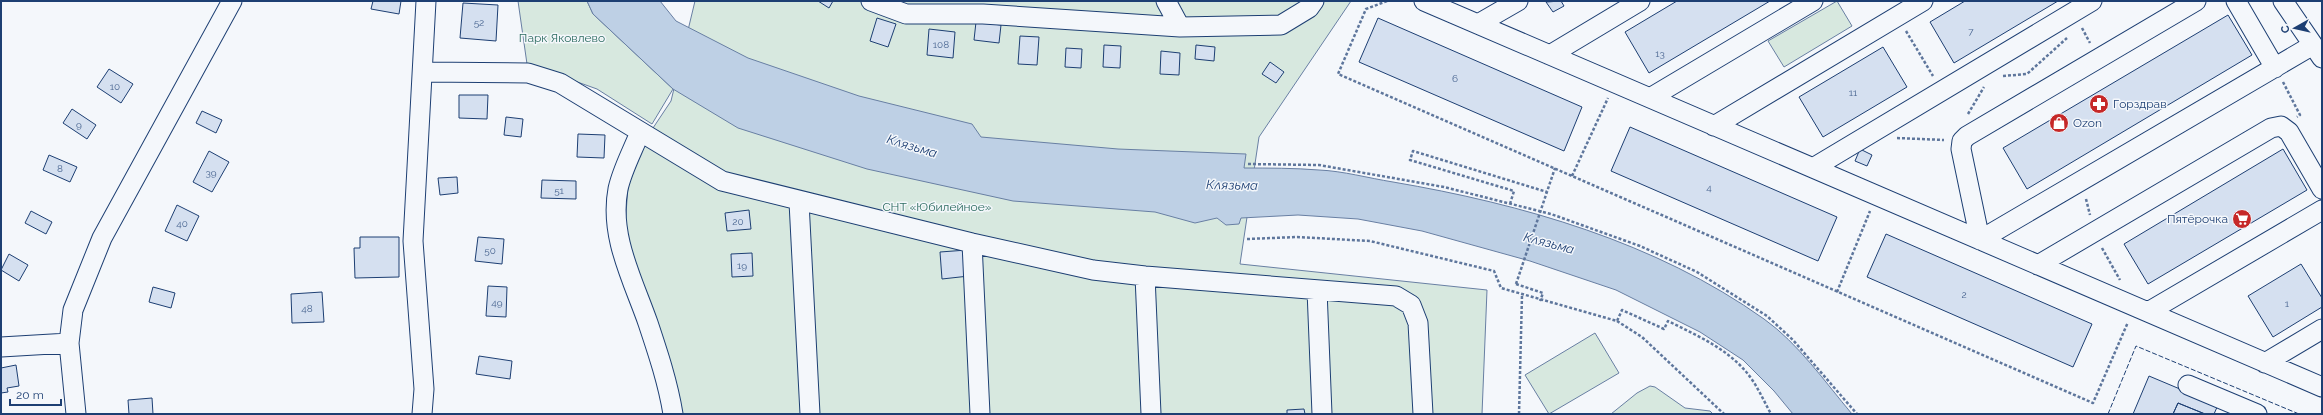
<svg xmlns="http://www.w3.org/2000/svg" width="2323" height="415" font-family="Raleway,sans-serif">
	<style>
		.green { fill: #d7e8df; stroke: #687fa3 }
		.water { fill: #bed0e5; stroke: #687fa3 }
		.building { fill: #d5e0f0; stroke: #1d3f73 }
		.lines { fill: none; stroke-linecap: round; stroke-linejoin: round }
		.minor-casing { stroke: #1d3f73; stroke-width: 21 }
		.path { stroke: #5e769c; stroke-width: 2.5; stroke-dasharray: 3 2; stroke-linecap: butt }
		.minor { stroke: #f4f7fb; stroke-width: 19 }
		.path-bridge { stroke: #5e769c; stroke-width: 2.5; stroke-dasharray: 3 2; stroke-linecap: butt }
		.fence { stroke: #1d3f73; stroke-width: 1; stroke-dasharray: 5 2; stroke-linecap: butt }
		.labels { text-anchor: middle; dominant-baseline: central; stroke-width: 3; stroke-linejoin: round; paint-order: stroke }
		.number-label { font-size: 10px; fill: #4b6792 }
		.park-label { font-size: 12px; fill: #2c6c60; stroke: #f4f7fb }
		.poi-label { font-size: 12px; fill: #1d3f73; stroke: #f4f7fb; text-anchor: start }
		.water-label { font-size: 13px; font-style: italic; fill: #1d3f73; stroke: #f4f7fb }
	</style>
	<rect width="100%" height="100%" fill="#f4f7fb"/>
	<path class="green" d="M518 1H587L593 14 673 89 652 124 597 89 527 64Z
		M695 1H1351L1259 137 1240 264 1487 290 1482 414H680L634 267 625 228 628 186 647 137 671 101Z
		M1837 1 1852 26 1784 67 1768 41Z
		M1595 333 1619 373 1549 414 1525 375Z
		M1650 386 1655 387 1685 408 1710 411 1713 414H1611L1637 393Z"/>
	<path class="water" d="M587 1H660L676 21 748 58 859 96 972 124 981 137 1118 149 1246 154 1244 168C1269 168 1294 168 1319 170 1343 171 1368 178 1393 182 1522 204 1656 242 1764 319 1798 343 1825 382 1852 414H1793L1774 391 1743 360 1700 332 1616 290 1530 261 1422 231 1358 219 1298 215 1241 218 1239 224 1226 225 1217 218 1195 223 1155 212 1013 201 867 169 738 128 673 89 593 14Z"/>
	<path class="building" d="M373 1H401L399 14 371 9Z
		M818 1H833L829 8Z
		M1561 1 1564 6 1553 12 1546 2Z
		M1677 1H1770L1649 73 1625 32Z
		M1965 1H2058L1954 63 1930 22Z
		M463 3 498 5 496 41 460 38Z
		M2228 15 2252 55 2027 189 2003 148Z
		M877 18 896 24 888 47 870 41Z
		M1378 18 1582 107 1564 151 1359 62Z
		M976 22 1001 25 999 43 974 40Z
		M929 29 955 32 953 58 927 55Z
		M1020 36 1039 37 1037 65 1018 64Z
		M1104 45 1121 46 1120 68 1103 67Z
		M1196 45 1215 47 1214 61 1195 59Z
		M1883 47 1907 87 1823 137 1799 97Z
		M1066 48 1082 49 1081 68 1065 67Z
		M1161 51 1180 53 1179 75 1160 74Z
		M1270 62 1284 72 1276 83 1262 74Z
		M109 69 133 84 121 103 97 87Z
		M459 95H488L487 119 459 118Z
		M72 109 96 125 87 139 63 123Z
		M202 111 222 120 216 133 196 123Z
		M506 117 523 119 521 137 504 135Z
		M1630 127 1837 217 1818 261 1611 171Z
		M578 134 605 135 604 158 577 157Z
		M1860 149 1872 155 1867 166 1855 161Z
		M2283 149 2307 190 2148 284 2124 244Z
		M209 151 229 162 212 192 193 182Z
		M49 155 77 167 70 182 43 170Z
		M457 177 458 193 440 195 438 178Z
		M542 180 576 181V199L541 198Z
		M177 205 199 216 187 241 165 231Z
		M749 210 751 229 727 231 725 213Z
		M31 211 52 222 46 234 25 223Z
		M1886 234 2092 324 2073 367 1867 277Z
		M360 237H399V277L355 278 354 248H360Z
		M478 237 504 239 502 264 475 261Z
		M967 250 969 276 942 279 940 252Z
		M752 253 753 276 732 277 731 254Z
		M9 254 28 265 19 281 1 270Z
		M2301 264 2322 298V307L2273 337 2248 296Z
		M488 286 507 287 506 317 486 316Z
		M153 287 175 293 171 308 149 302Z
		M322 292 324 322 292 323 291 294Z
		M479 356 512 361 510 379 476 374Z
		M16 365 19 386 7 388 8 392 1 393V368Z
		M2149 376 2218 405 2214 414H2205L2178 403 2173 414H2133Z
		M152 398 153 414H129L128 400Z
		M2178 403 2205 414H2173Z
		M1304 409 1305 414H1287V410Z"/>
	<g class="lines">
		<defs>
			<path id="minor" d="M871 1 906 14H983L1180 27 1281 25 1309 8 1314 1
				M1166 1 1180 27
				M1424 1 1813 168 2092 1
				M2196 1 1967 136 1962 141 1961 149 1980 240 2313 45
				M2236 1 2275 68
				M2283 1 2322 58
				M1478 24 1518 1
				M1550 55 1640 1
				M423 72 528 73 560 83 722 181 972 243 1093 270 1145 276 1396 296 1411 305 1418 323 1423 414
				M1650 98 1813 1
				M1714 126 1923 1
				M640 132C633 150 622 170 618 189 609 236 633 280 648 323 658 353 668 383 673 414
				M1813 168 2322 387
				M799 202 810 414
				M972 243 980 414
				M2038 265 2271 128 2281 126 2289 132 2322 189
				M1145 276 1151 414
				M1317 290 1322 414
				M2148 312 2322 210
				M1 347 69 343
				M2265 363 2322 329
				M2188 385 2257 414
				M76 414 69 343 73 310 102 238 232 1
				M422 414 424 389 413 241 426 1"/>
		</defs>
		<use href="#minor" class="minor-casing"/>
		<path class="path" d="M1387 1 1366 9 1338 74 2093 403 2128 322
			M2082 28 2090 43
			M1906 31 1933 76
			M2003 76 2027 74 2067 38
			M2283 82 2300 115 2297 117
			M1968 114 1984 87
			M1897 138 1944 140
			M1248 164 1319 165 1444 187 1551 214 1640 246 1697 272 1767 316 1793 340 1857 414
			M1572 176 1608 98
			M2086 199 2090 215
			M1510 204 1514 191 1410 160 1413 151 1547 192
			M1247 239 1297 237 1370 241 1494 271 1501 288 1617 321 1622 310 1664 329 1668 321C1700 337 1733 351 1753 381 1760 392 1765 403 1771 414
			M2102 248 2120 280
			M1516 284 1543 293 1540 301
			M1837 292 1870 211
			M1617 321 1642 337 1724 414
			M1519 414 1522 295"/>
		<use href="#minor" class="minor"/>
		<path class="path-bridge" d="M1516 284 1555 168"/>
		<path class="fence" d="M2108 414 2136 346 2299 414"/>
	</g>
	<defs>
		<symbol id="pharmacy-disc" viewBox="-11 -11 22 22"><circle r="9.5" fill="#c62828" stroke="#f4f7fb"/><path d="M-2-6h4v4h4v4h-4v4h-4v-4h-4v-4h4Z" fill="#fff"/></symbol>
		<symbol id="shop-disc" viewBox="-11 -11 22 22"><circle r="9.5" fill="#c62828" stroke="#f4f7fb"/><path d="M-5-2.5h2.3a2.7 3.5 0 0 1 5.4 0H5L5.5 6h-11ZM-1.5-2.5h3a1.5 2.3 0 0 0-3 0Z" fill="#fff"/></symbol>
		<symbol id="supermarket-disc" viewBox="-11 -11 22 22"><circle r="9.5" fill="#c62828" stroke="#f4f7fb"/><path d="M-6-5.5h2.5l.6 2H6L4.5 2H-2.5L-4.4-4H-6ZM-1.5 3.2a1.3 1.3 0 1 0 .1 0ZM3 3.2a1.3 1.3 0 1 0 .1 0Z" fill="#fff"/></symbol>
	</defs>
	<g fill-rule="evenodd">
		<use href="#pharmacy-disc" x="2088" y="93" width="22" height="22"/>
		<use href="#shop-disc" x="2048" y="112" width="22" height="22"/>
		<use href="#supermarket-disc" x="2231" y="208" width="22" height="22"/>
	</g>
	<g class="labels">
		<g class="number-label">
			<text x="479" y="22">52</text>
			<text x="1971" y="31">7</text>
			<text x="941" y="44">108</text>
			<text x="1660" y="53">13</text>
			<text x="1455" y="78">6</text>
			<text x="115" y="86">10</text>
			<text x="1853" y="92">11</text>
			<text x="79" y="124">9</text>
			<text x="60" y="168">8</text>
			<text x="211" y="172">39</text>
			<text x="1709" y="187">4</text>
			<text x="559" y="190">51</text>
			<text x="738" y="221">20</text>
			<text x="182" y="223">40</text>
			<text x="490" y="250">50</text>
			<text x="742" y="265">19</text>
			<text x="1964" y="294">2</text>
			<text x="497" y="302">49</text>
			<text x="2287" y="303">1</text>
			<text x="307" y="308">48</text>
		</g>
		<g class="park-label">
			<text x="562" y="38">Парк Яковлево</text>
			<text x="937" y="207">СНТ «Юбилейное»</text>
		</g>
		<g class="poi-label">
			<text x="2113" y="104">Горздрав</text>
			<text x="2073" y="123">Ozon</text>
			<text x="2228" y="219" text-anchor="end">Пятёрочка</text>
		</g>
		<g class="water-label">
			<text transform="translate(912 146) rotate(17)">Клязьма</text>
			<text transform="translate(1232 185) rotate(1)">Клязьма</text>
			<text transform="translate(1549 243) rotate(15)">Клязьма</text>
		</g>
	</g>
	<rect width="2323" height="415" fill="none" stroke="#1d3f73" stroke-width="4"/>
	<g transform="translate(2295 28) rotate(262)" stroke="#f4f7fb" stroke-width="3" paint-order="stroke">
	<path d="M0-3L7 15L0 10L-7 15Z" fill="#1d3f73"/>
	<text y="-6" font-size="11" font-weight="bold" text-anchor="middle" fill="#1d3f73">С</text>
	</g>
	<path d="M10 399v6h51v-6" fill="none" stroke="#1d3f73" stroke-width="2"/>
	<text x="16" y="399" font-size="12" fill="#1d3f73" stroke="#f4f7fb" stroke-width="3" paint-order="stroke">20 m</text>
</svg>
